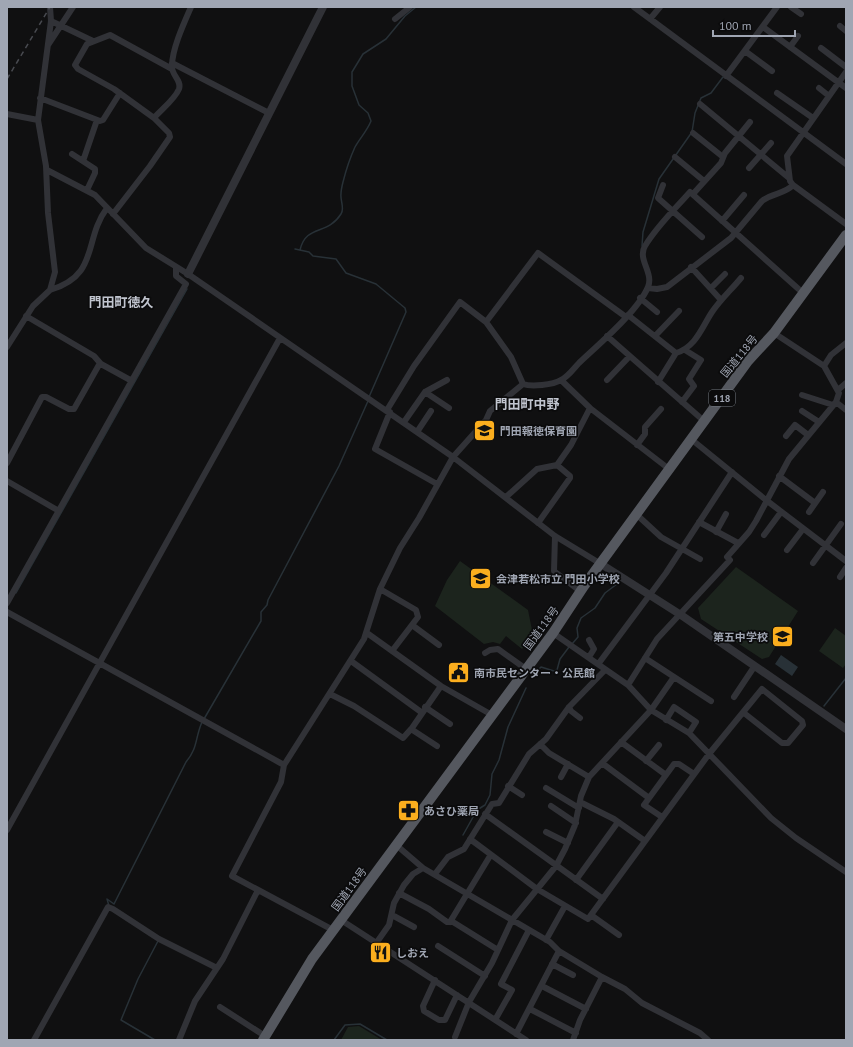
<svg xmlns="http://www.w3.org/2000/svg" width="853" height="1047" font-family="'PT Sans','Noto Sans JP',sans-serif">
	<style>
		.green { fill: #1c241d }
		.water { fill: #283137 }
		.lines { fill: none; stroke-linecap: round; stroke-linejoin: round }
		.stream { stroke: #283137; stroke-width: 1.5 }
		.minor { stroke: #313237; stroke-width: 6 }
		.tertiary { stroke: #313237; stroke-width: 8 }
		.trunk { stroke: #55585f; stroke-width: 10 }
		.rail { stroke: #484a50; stroke-width: 1.5; stroke-dasharray: 5 4; stroke-linecap: butt }
		.labels { text-anchor: middle; dominant-baseline: central; stroke-width: 3.5; stroke-linejoin: round; paint-order: stroke }
		.shield { fill: #0b0b0c; stroke: #737881; stroke-width: 1 }
		.shield-label { font-size: 10px; font-weight: bold; fill: #a0a6b3 }
		.street-label { font-size: 11px; fill: #a0a6b3; stroke: #0b0b0c }
		.poi-label { font-size: 11px; font-weight: bold; fill: #a0a6b3; stroke: #0b0b0c; text-anchor: start }
		.quarter-label { font-size: 13px; font-weight: bold; fill: #c1c5cf; stroke: #0b0b0c }
	</style>
	<rect width="100%" height="100%" fill="#101011"/>
	<path class="green" d="M460 561 528 610 533 635 522 649 506 636 500 644 493 642 484 644 435 606 447 580Z
		M736 567 798 611 769 657 762 659 701 619 698 608Z
		M835 628 846 636V664L843 668 819 651Z
		M359 1026 382 1040H341L348 1027Z"/>
	<path class="water" d="M781 655 798 667 792 676 775 664Z"/>
	<g class="lines">
		<path class="stream" d="M642 246 643 232 659 179 692 132 695 113 701 98 711 93 723 77
			M295 249 309 252 313 256 336 259 346 273 376 284 405 308 406 312 369 397
			M300 250C306 224 327 236 341 214 345 209 340 200 341 194 341 190 342 186 343 182 346 170 350 158 355 147 360 138 367 131 371 121L368 113 359 105 352 86V72L363 54 386 39 405 16 416 7
			M16 593 187 289
			M572 644 578 637 577 628 581 618 595 608 605 593 617 584
			M536 672 541 667 554 671 557 670 560 659 569 647
			M824 706 846 678
			M204 719 261 621V612L267 605 268 600 339 466 368 401
			M463 835 477 810 485 805 490 795 492 774 499 760 508 727 526 688
			M109 906 107 899 114 904 186 762C198 748 195 738 202 722
			M155 1040 121 1020 138 979 158 941
			M334 1040 345 1025 360 1024 387 1040"/>
		<path class="minor" d="M634 7 846 164
			M791 7 801 14
			M395 19 410 7
			M650 19 660 7
			M51 21 93 41
			M840 26 846 31
			M763 27 846 88
			M48 45 73 7
			M790 47 798 36
			M821 48 846 67
			M745 51 772 71
			M172 63 269 113
			M846 72 787 156 790 181 793 185 846 224
			M726 76 777 7
			M819 88 829 96
			M777 93 813 118
			M40 98 100 121 103 120 120 93
			M700 104 789 178
			M7 114 38 120
			M154 118 114 89 78 69 75 65 87 44 110 35 172 69
			M693 133 723 157
			M72 154 95 169V173L87 190
			M675 157 704 181
			M83 161 97 120
			M749 168 771 143
			M47 170 95 195 146 248 188 274 453 457 555 536 601 564
			M663 185 658 198 702 237
			M693 194 721 163 725 153 750 122
			M113 214 150 166 170 137 169 133 154 118C162 109 175 99 179 89 182 80 171 75 172 66 172 49 184 23 191 7
			M722 221 744 195
			M691 267 721 300
			M648 288 657 289 667 287 731 238 762 201C772 193 785 194 793 185
			M711 288 725 274
			M50 290C100 275 83 240 107 208
			M640 298 657 312
			M628 315 676 353C696 347 702 327 712 312 721 299 732 289 741 278
			M26 316 94 356 101 364 132 381
			M486 322 511 357 523 384C531 387 553 385 561 380 568 377 574 368 579 363 599 344 638 311 648 287 654 273 637 259 645 246 657 226 675 209 690 192L803 293
			M774 333 824 366
			M607 336 704 421
			M655 336 679 311
			M7 347 33 306 50 290 55 272 48 213 46 166 38 120 51 21 50 7
			M561 380 590 408 669 469
			M607 380 629 357
			M658 382 676 353
			M838 390 846 383
			M425 392 449 408
			M802 395 833 405
			M682 402 694 386 689 379 701 360 685 350
			M836 402 846 410
			M387 410 414 366 460 302 486 322 538 253 626 317
			M802 411 819 422
			M390 412 375 449 437 484
			M404 422 425 392 447 380
			M417 432 431 411
			M786 436 795 425 808 435
			M691 439 766 500 846 561
			M637 445 645 434V427L661 409
			M7 463 42 397H46L69 409H74L100 363
			M779 476 815 503
			M7 481 59 511
			M506 497 537 469 557 465 571 445 590 408
			M809 512 823 492
			M636 514 661 537 700 559
			M699 522 738 543
			M538 523 570 478V476L557 465
			M716 532 726 514
			M764 535 781 512
			M555 536 554 571 581 592
			M787 550 803 529
			M813 563 841 524
			M840 577 846 568
			M380 589 416 610 418 617 392 651
			M7 603 186 284 176 276V267
			M7 612 284 765
			M412 625 439 645
			M367 633 441 686 492 715
			M553 633 628 685 651 710 689 733 771 818 796 838 846 872
			M589 640 594 649 589 657
			M485 653 490 650 498 649 526 669
			M645 658 711 701
			M351 661 421 712
			M599 663 666 573 732 472
			M628 685 657 639 730 560 727 557 749 532 756 521 789 459 836 402 839 393 824 366 831 355 846 343
			M330 694 354 706 403 738 412 728 441 686
			M734 697 754 667
			M425 707 450 724
			M569 707 571 711 580 718
			M666 720 674 707 696 722 689 733
			M411 729 437 746
			M621 742 666 775
			M540 744 549 753 589 777
			M646 761 659 745
			M602 763 649 798
			M561 777 568 764
			M508 786 522 795
			M546 788 579 808
			M580 802 614 819 645 841
			M551 806 576 823
			M485 814 603 899
			M662 817 644 805 674 764H679L694 774
			M7 830 280 338
			M546 832 568 843
			M470 839 537 889 588 919 709 754 762 689 802 721 803 725 788 743H782L744 713
			M395 844 423 868 550 942 559 951 602 977 625 989 642 1003 700 1033 708 1040
			M435 874 448 857 464 849 492 804 499 803 529 754 546 739 569 707 605 670
			M576 880 618 822
			M399 893 429 909 447 922H453L498 950
			M392 915 414 927
			M591 915 619 935
			M341 920 526 1040
			M450 922 490 856
			M333 930 232 876 281 782 284 765 364 639 380 589 400 548 419 518 453 457 486 420 490 411 523 384
			M546 940 565 906
			M377 942 389 925 394 903 404 885 413 874 423 868
			M438 946 485 976
			M552 964 573 975
			M435 980 423 1006 424 1011 439 1020H445L457 995
			M542 986 586 1009
			M220 1007 265 1036
			M530 1009 576 1033
			M495 1020 512 990 501 984 529 930
			M516 1034 559 951
			M455 1037 469 1002 492 963 512 920 556 866 565 849 575 825 581 796 589 777 651 710 674 677
			M34 1040 108 907 113 909 159 939 217 968
			M179 1040 195 1001 223 959 258 890
			M573 1040 580 1020 602 977"/>
		<path class="tertiary" d="M188 274 323 7
			M601 564 681 615 846 729"/>
		<path class="trunk" d="M263 1040 312 959 553 633 584 586 748 361 774 333 846 235"/>
		<path class="rail" d="M7 79 50 7"/>
	</g>
	<defs>
		<symbol id="school-square" viewBox="-11 -11 22 22"><rect x="-9" y="-9" width="18" height="18" rx="4" fill="#fbae1e" stroke="#0b0b0c"/><path d="M0-5L7-2L0 1L-7-2ZM-4 1L0 2.5L4 1V4Q0 6-4 4Z" fill="#111"/></symbol>
		<symbol id="civic-square" viewBox="-11 -11 22 22"><rect x="-9" y="-9" width="18" height="18" rx="4" fill="#fbae1e" stroke="#0b0b0c"/><path d="M-.6-6.5H3V-4.5H.6V-3L4-1V1h2V6H-6V1h2V-1L-.6-3ZM-1.2 2.5V6h2.4V2.5Z" fill="#111"/></symbol>
		<symbol id="pharmacy-square" viewBox="-11 -11 22 22"><rect x="-9" y="-9" width="18" height="18" rx="4" fill="#fbae1e" stroke="#0b0b0c"/><path d="M-2-6h4v4h4v4h-4v4h-4v-4h-4v-4h4Z" fill="#111"/></symbol>
		<symbol id="restaurant-square" viewBox="-11 -11 22 22"><rect x="-9" y="-9" width="18" height="18" rx="4" fill="#fbae1e" stroke="#0b0b0c"/><path d="M-5-6h1v4h1v-4h1v4h1v-4h1v5L-1.5 .5V6h-2V.5L-5-1ZM5-6V6H3V1.5H1.5Q1.5-4 5-6Z" fill="#111"/></symbol>
	</defs>
	<g fill-rule="evenodd">
		<use href="#school-square" x="472" y="418" width="25" height="25"/>
		<use href="#school-square" x="468" y="566" width="25" height="25"/>
		<use href="#school-square" x="770" y="624" width="25" height="25"/>
		<use href="#civic-square" x="446" y="660" width="25" height="25"/>
		<use href="#pharmacy-square" x="396" y="798" width="25" height="25"/>
		<use href="#restaurant-square" x="368" y="940" width="25" height="25"/>
	</g>
	<g class="labels">
		<rect class="shield" x="709" y="390" width="26" height="16" rx="3"/>
		<g class="shield-label">
			<text x="722" y="398">118</text>
		</g>
		<g class="street-label">
			<text transform="translate(739 356) rotate(-51)">国道118号</text>
			<text transform="translate(541 628) rotate(-54)">国道118号</text>
			<text transform="translate(349 889) rotate(-54)">国道118号</text>
		</g>
		<g class="poi-label">
			<text x="500" y="431">門田報徳保育園</text>
			<text x="496" y="579">会津若松市立 門田小学校</text>
			<text x="768" y="637" text-anchor="end">第五中学校</text>
			<text x="474" y="673">南市民センター・公民館</text>
			<text x="424" y="811">あさひ薬局</text>
			<text x="396" y="953">しおえ</text>
		</g>
		<g class="quarter-label">
			<text x="121" y="302">門田町徳久</text>
			<text x="527" y="404">門田町中野</text>
		</g>
	</g>
	<rect width="853" height="1047" fill="none" stroke="#a0a6b3" stroke-width="16"/>
	<path d="M713 30v6h82v-6" fill="none" stroke="#a0a6b3" stroke-width="2"/>
	<text x="719" y="30" font-size="12" fill="#a0a6b3" stroke="#0b0b0c" stroke-width="3" paint-order="stroke">100 m</text>
</svg>
